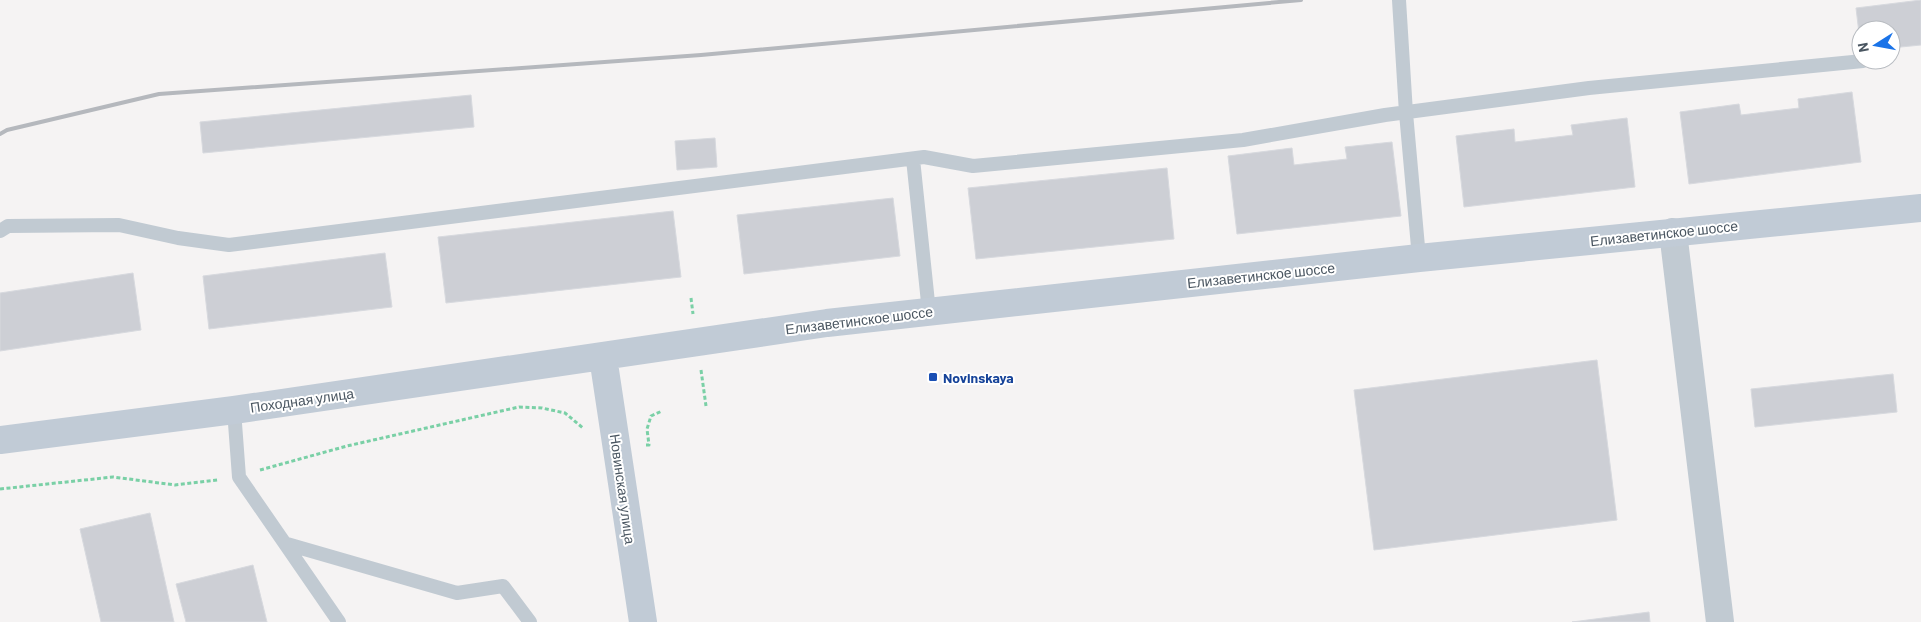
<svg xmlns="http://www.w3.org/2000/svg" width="1921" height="622" font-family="Barlow,sans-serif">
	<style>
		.building { fill: #cdcfd5; stroke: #d7d9de }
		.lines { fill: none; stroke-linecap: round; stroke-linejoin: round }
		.path { stroke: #7ad0a6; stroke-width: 3; stroke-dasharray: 4 2.5; stroke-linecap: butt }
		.service { stroke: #c1cad2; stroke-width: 14 }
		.minor { stroke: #c1cad2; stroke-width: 28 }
		.secondary { stroke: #c1cbd6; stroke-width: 28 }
		.rail { stroke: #b5b8bd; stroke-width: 4 }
		.transit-dot { fill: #1a4fb4; stroke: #fff; stroke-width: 2 }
		.labels { text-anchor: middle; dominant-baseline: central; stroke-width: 4; stroke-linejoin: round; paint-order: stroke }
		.street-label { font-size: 14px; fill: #4a5661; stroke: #fff }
		.transit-label { font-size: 14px; font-weight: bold; fill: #164399; stroke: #fff; text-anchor: start }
	</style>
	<rect width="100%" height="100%" fill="#f5f3f3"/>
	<path class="building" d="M1921 0V45L1891 48V30H1861V50L1856 8Z
		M1852 92 1861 162 1689 184 1680 112 1739 104 1741 115 1799 108 1798 99Z
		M471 95 474 127 203 153 200 122Z
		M1627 118 1635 187 1464 207 1456 136 1514 129 1515 142 1573 135 1571 125Z
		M715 138 717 167 677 170 675 141Z
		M1392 142 1401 216 1237 234 1228 156 1292 148 1294 165 1347 159 1345 147Z
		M1167 168 1174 239 976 259 968 188Z
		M893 198 900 256 744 274 737 215Z
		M673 211 681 277 446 303 438 237Z
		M385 253 392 307 209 329 203 276Z
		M133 273 141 330 0 351V293Z
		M1597 360 1617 520 1374 550 1354 390Z
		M1893 374 1897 412 1755 427 1751 389Z
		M150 513 174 622H101L80 529Z
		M253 565 267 622H186L176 584Z
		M1649 612 1650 622H1572Z"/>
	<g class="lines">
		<path class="path" d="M691 298 693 314
			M701 370 706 406
			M646 445H649L647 429 651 416 662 411
			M260 470 347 446 519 407 542 408 565 413 583 428
			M0 489 113 477 175 485 218 480"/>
		<path class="service" d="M1399 0 1406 113 1419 258
			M913 159 929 312
			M0 231 8 226 119 225 178 238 229 245 924 157 973 166 1243 140 1385 115 1589 88 1863 61
			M234 410 239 477 339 622
			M287 544 457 593 503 586 530 622"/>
		<path class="minor" d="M1673 232 1720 622"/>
		<path class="secondary" d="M603 357 643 622
			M0 440 234 410 827 323 1419 258 1921 208"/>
		<path class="rail" d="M0 134 7 130 159 94 701 55 1301 0"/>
	</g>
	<rect class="transit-dot" x="928" y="372" width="10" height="10" rx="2.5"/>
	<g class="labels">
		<g class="street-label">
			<text transform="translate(1664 233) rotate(-6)">Елизаветинское шоссе</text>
			<text transform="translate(1261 275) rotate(-6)">Елизаветинское шоссе</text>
			<text transform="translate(859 320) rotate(-7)">Елизаветинское шоссе</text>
			<text transform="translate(302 400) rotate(-8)">Походная улица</text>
			<text transform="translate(623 489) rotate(82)">Новинская улица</text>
		</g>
		<g class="transit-label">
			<text x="943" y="377">Novinskaya</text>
		</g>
	</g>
	<g transform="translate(1876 45) rotate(259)"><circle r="24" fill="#ffffff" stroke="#b7bbc0"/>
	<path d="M0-4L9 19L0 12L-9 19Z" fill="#1a73e8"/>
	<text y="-8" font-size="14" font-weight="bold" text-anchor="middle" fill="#4a5661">N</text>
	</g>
</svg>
